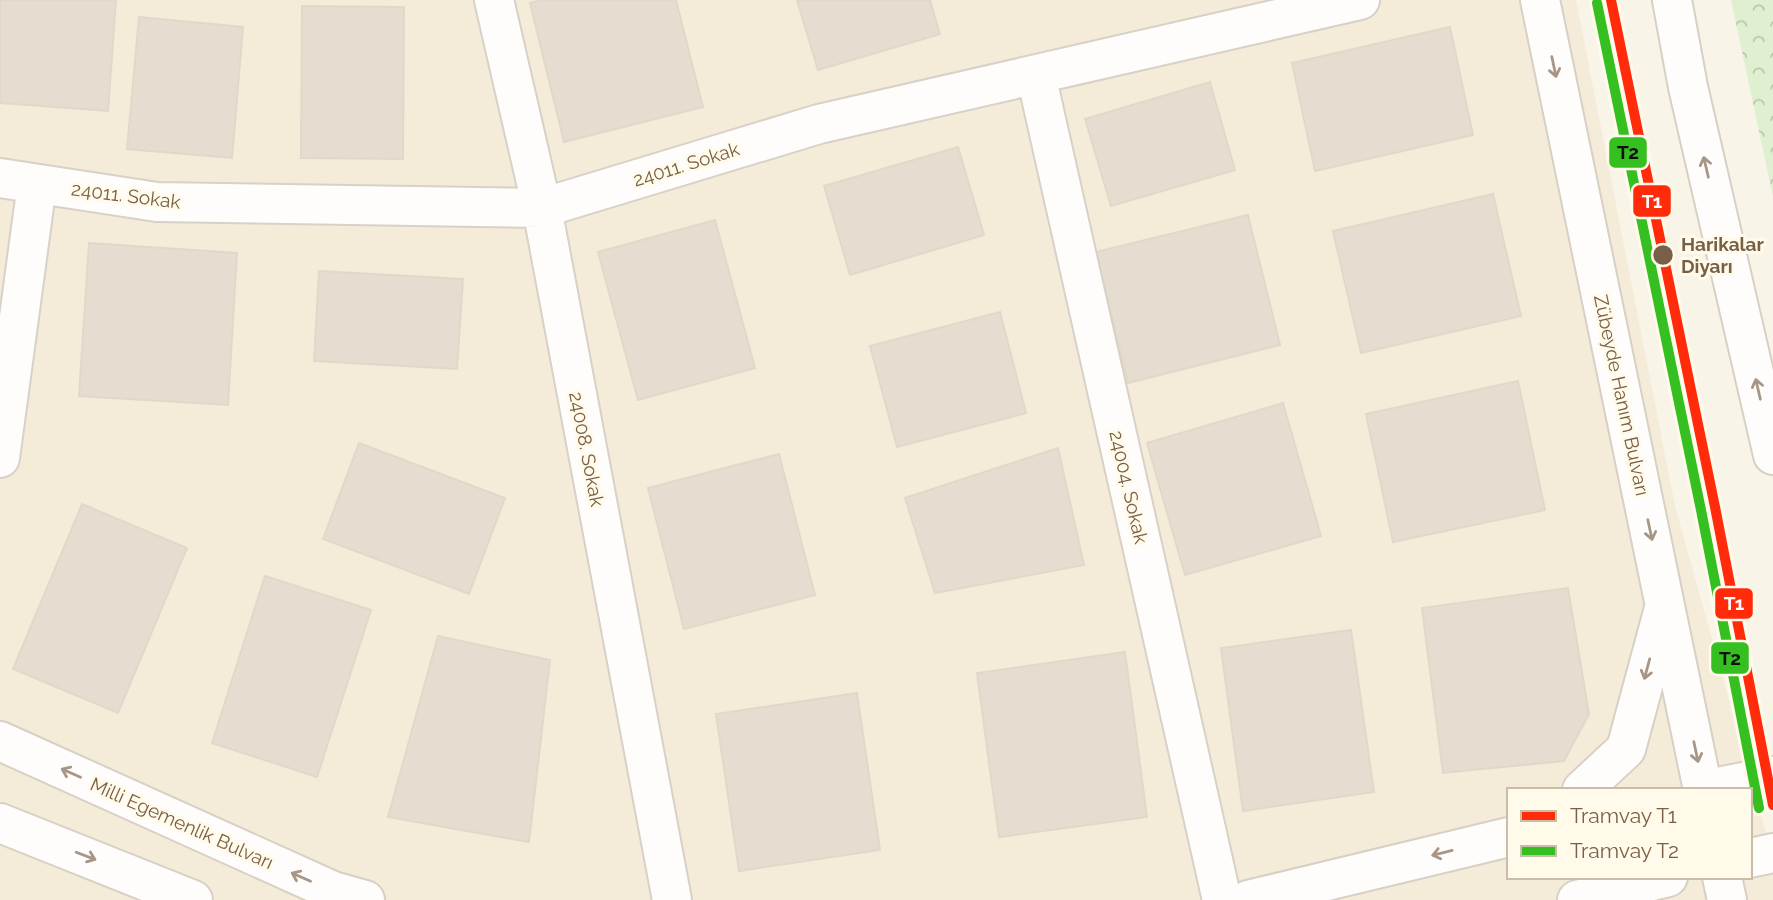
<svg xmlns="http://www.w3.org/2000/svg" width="1773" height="900" font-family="Raleway,sans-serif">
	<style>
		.residential { fill: #f4ecd8; fill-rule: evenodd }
		.forest { fill: url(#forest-crowns) }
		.building { fill: #e5ddcf; stroke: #e1d8ca; stroke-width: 2 }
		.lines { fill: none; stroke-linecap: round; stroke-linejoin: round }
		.minor-casing { stroke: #d7d1c7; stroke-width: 42 }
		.secondary-casing { stroke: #d7d0c4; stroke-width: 42 }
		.minor { stroke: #fefdfc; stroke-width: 38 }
		.secondary { stroke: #fefdfc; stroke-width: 38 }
		.tram-1-casing { stroke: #fffaea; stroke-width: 16 }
		.tram-2-casing { stroke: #fffaea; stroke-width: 16 }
		.tram-1 { stroke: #ff2b0a; stroke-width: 10 }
		.tram-2 { stroke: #35bf21; stroke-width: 10 }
		.oneway { stroke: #a79686 }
		.stop-dot { fill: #785f46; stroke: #fffaea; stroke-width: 2.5 }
		.labels { text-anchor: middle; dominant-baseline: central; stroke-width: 6; stroke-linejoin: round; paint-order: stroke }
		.street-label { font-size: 19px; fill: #785f46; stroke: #fffaea }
		.stop-label { font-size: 19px; font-weight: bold; fill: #785f46; stroke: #fffaea; text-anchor: start }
		.line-badge { stroke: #fffaea; stroke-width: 2.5 }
		.badge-label { font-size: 19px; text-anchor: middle; font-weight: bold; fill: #fff }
		.pale-badge-label { font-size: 19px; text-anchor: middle; font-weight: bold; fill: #111 }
	</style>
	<defs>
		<pattern id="forest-crowns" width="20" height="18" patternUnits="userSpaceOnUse" patternTransform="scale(1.75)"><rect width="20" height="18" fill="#dff0d1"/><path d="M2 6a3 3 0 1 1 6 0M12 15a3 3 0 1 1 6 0" fill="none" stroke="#bac6ab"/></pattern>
	</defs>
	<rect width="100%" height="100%" fill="#f8f4e8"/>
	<path class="residential" d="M0 0H1576L1675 506 1773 857V900H0ZM1509 790H1750V877H1509Z"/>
	<path class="forest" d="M1731 0H1773V197Z"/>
	<path class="building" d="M0 0H116L108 111 0 103Z
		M542 0H676L703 107 564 142 530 3Z
		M797 0H930L940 34 818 70Z
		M302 6 404 7 403 159 301 158Z
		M139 17 243 27 232 158 127 149Z
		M1450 27 1473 135 1315 171 1292 63Z
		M1210 82 1235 170 1111 206 1085 119Z
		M958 147 984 235 850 275 824 186Z
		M1493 194 1521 316 1361 353 1333 231Z
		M1248 215 1280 345 1128 383 1096 252Z
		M715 220 755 368 638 400 598 252Z
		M89 243 237 253 228 405 79 396Z
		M319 271 463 279 457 369 314 361Z
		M1000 312 1026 413 897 447 870 346Z
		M1518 381 1545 510 1393 542 1366 414Z
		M1283 403 1321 536 1185 575 1147 443Z
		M359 443 505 498 469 594 323 539Z
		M1058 448 1084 565 935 593 905 498Z
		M779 454 815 595 684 629 648 488Z
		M82 504 187 548 118 713 13 669Z
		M265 576 371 610 317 777 212 743Z
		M1568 588 1589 714 1564 761 1443 773 1422 608Z
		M1351 630 1374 792 1243 811 1221 648Z
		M438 636 550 660 529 842 388 817Z
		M1125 652 1147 817 999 837 977 673Z
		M857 693 880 850 739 871 716 714Z"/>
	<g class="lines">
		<defs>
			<path id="minor" d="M494 0 542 208 672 900
				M1036 75 1222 900
				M0 178 157 202 542 208 819 124 1360 0
				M0 458 37 184"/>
			<path id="secondary" d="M1540 0 1703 790
				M1672 0 1688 87 1773 455
				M0 741 333 891 365 900
				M1582 790 1626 749 1663 612
				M1703 790 1773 776
				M0 823 193 900
				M1750 858 1773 853
				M1722 877 1727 900
				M1248 900 1509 837
				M1577 900 1668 877"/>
		</defs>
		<use href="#minor" class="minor-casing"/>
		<use href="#secondary" class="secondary-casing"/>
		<use href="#minor" class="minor"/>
		<use href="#secondary" class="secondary"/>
		<defs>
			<path id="tram-1" d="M1611 0 1715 507 1773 805"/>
			<path id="tram-2" d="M1597 3 1701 510 1759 808"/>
		</defs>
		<use href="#tram-1" class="tram-1-casing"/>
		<use href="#tram-2" class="tram-2-casing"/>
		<use href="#tram-1" class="tram-1"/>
		<use href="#tram-2" class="tram-2"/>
	</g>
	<defs><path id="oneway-shaft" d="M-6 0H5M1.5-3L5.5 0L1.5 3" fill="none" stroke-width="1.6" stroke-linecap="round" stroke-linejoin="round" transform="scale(1.75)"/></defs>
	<g class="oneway">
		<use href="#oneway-shaft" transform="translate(1554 67) rotate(78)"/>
		<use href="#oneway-shaft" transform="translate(1706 167) rotate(-103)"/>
		<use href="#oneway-shaft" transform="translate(1758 389) rotate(-103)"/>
		<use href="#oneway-shaft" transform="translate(1650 530) rotate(78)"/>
		<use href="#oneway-shaft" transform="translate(1647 669) rotate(105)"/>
		<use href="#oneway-shaft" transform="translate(1696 752) rotate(78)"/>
		<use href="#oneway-shaft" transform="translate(71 773) rotate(-156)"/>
		<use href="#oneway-shaft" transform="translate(1442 853) rotate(166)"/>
		<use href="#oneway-shaft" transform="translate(86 856) rotate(21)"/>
		<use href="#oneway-shaft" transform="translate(301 877) rotate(-156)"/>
	</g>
	<circle class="stop-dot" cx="1663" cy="255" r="11"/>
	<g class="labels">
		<g class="street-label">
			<text transform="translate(686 164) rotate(-17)">24011. Sokak</text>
			<text transform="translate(126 195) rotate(7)">24011. Sokak</text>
			<text transform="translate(1622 395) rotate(78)">Zübeyde Hanım Bulvarı</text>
			<text transform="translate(587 449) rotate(79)">24008. Sokak</text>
			<text transform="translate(1129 487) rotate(77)">24004. Sokak</text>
			<text transform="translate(182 823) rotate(24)">Milli Egemenlik Bulvarı</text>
		</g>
		<g class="stop-label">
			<text x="1681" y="244">Harikalar<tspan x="1681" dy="22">Diyarı</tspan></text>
		</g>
	</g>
	<g class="line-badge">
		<rect x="1608" y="136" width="40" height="33" rx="7" fill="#35bf21"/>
		<rect x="1632" y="184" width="40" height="34" rx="7" fill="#ff2b0a"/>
		<rect x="1714" y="587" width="40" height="33" rx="7" fill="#ff2b0a"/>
		<rect x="1710" y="641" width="40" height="34" rx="7" fill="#35bf21"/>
	</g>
	<g class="badge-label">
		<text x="1652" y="208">T1</text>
		<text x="1734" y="610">T1</text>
	</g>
	<g class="pale-badge-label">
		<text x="1628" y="159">T2</text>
		<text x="1730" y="665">T2</text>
	</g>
	<rect x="1507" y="788" width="245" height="91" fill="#fffaea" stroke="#c9bca8" stroke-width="2"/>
	<rect x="1521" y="811" width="35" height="10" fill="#ff2b0a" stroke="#c9bca8" stroke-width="2"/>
	<text x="1570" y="823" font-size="21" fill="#785f46">Tramvay T1</text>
	<rect x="1521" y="846" width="35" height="10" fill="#35bf21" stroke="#c9bca8" stroke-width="2"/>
	<text x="1570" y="858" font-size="21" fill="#785f46">Tramvay T2</text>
</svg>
